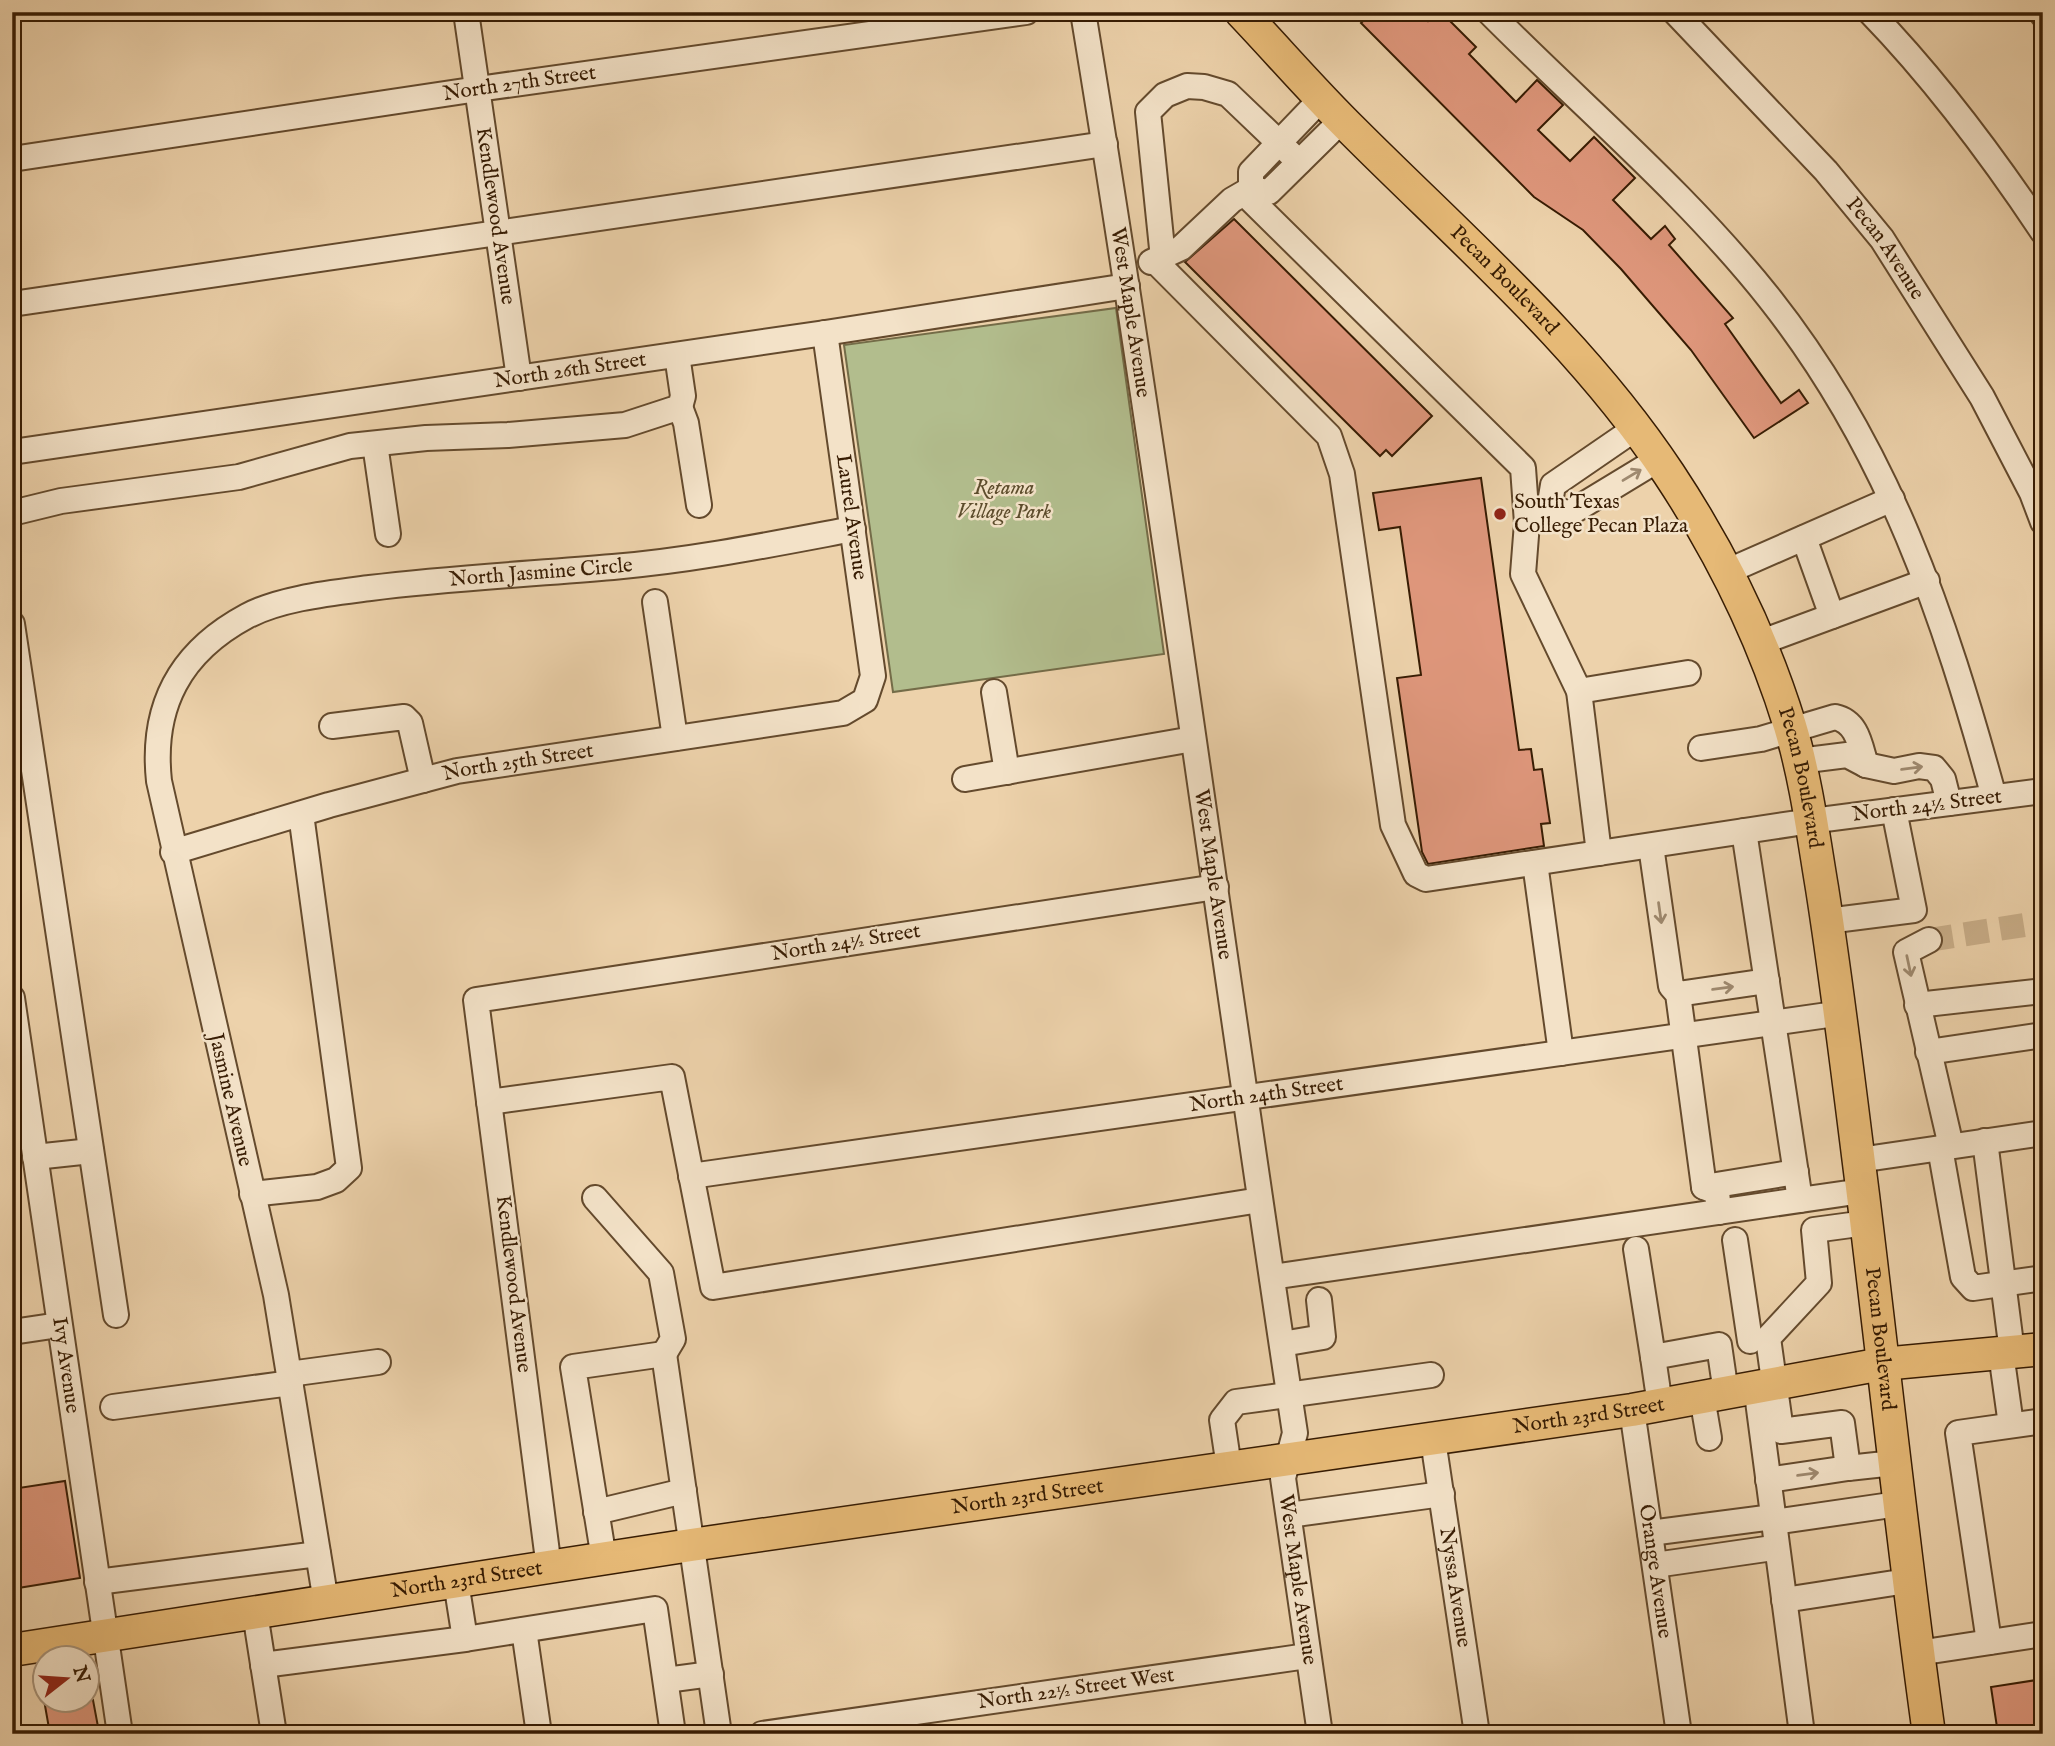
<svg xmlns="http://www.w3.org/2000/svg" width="2055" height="1746" font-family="'IM FELL English',serif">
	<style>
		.green { fill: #b2bd8d; stroke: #746c48; stroke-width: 2 }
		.building { fill: #df977c; stroke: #371c03; stroke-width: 2 }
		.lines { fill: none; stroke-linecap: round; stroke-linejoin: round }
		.minor-tunnel { stroke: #c9ae89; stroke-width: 24; stroke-dasharray: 24 12; stroke-linecap: butt }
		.minor-casing { stroke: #644a2d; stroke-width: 28 }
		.major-casing { stroke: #371c03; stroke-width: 35 }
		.minor { stroke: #f3e2c8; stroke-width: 24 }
		.major { stroke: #e6b976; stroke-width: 32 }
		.oneway { stroke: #9e896f }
		.poi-dot { fill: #8f2418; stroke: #f3e2c8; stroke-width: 2.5 }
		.labels { text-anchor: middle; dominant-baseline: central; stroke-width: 5; stroke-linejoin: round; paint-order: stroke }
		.street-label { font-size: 21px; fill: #371c03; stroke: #f3e2c8 }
		.park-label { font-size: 21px; font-style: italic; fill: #5c4c2c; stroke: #f3e2c8 }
		.poi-label { font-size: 21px; fill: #371c03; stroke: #f3e2c8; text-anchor: start }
	</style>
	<rect width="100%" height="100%" fill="#edd2ab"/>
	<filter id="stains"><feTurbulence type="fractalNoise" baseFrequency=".00286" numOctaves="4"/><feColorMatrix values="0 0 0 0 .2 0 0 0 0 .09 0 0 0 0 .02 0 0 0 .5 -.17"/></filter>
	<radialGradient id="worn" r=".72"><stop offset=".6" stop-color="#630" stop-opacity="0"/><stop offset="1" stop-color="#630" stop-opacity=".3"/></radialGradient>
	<path class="green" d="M1116 308 1164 654 893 692 844 345Z"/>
	<path class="building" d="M1372 12H1419L1428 21 1438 12H1441L1476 47 1469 54 1516 102 1537 80 1563 105 1538 130 1570 161 1594 137 1635 178 1613 200 1651 239 1665 226 1675 239 1669 245 1733 318 1725 324 1781 403 1799 390 1808 403 1754 438 1691 350 1621 269 1583 230 1534 197 1361 23Z
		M1234 219 1432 416 1392 456 1386 450 1380 456 1185 262Z
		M1481 478 1519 750 1531 749 1534 770 1542 769 1550 823 1541 824 1544 846 1428 864 1422 852 1397 678 1421 675 1400 527 1379 530 1373 493Z
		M65 1481 80 1578 12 1589V1489Z
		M2043 1679V1734H1998L1991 1687Z
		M44 1700H93L99 1732 50 1734Z"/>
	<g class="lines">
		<path class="minor-tunnel" d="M1929 940 2043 922"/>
		<defs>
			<g id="minor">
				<path id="s1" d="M466 12 519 378"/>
				<path id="s2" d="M1083 12C1161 485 1223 959 1295 1433L1283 1478 1320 1734"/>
				<path d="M1489 12C1583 107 1687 194 1770 299 1889 450 1944 615 1994 797"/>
				<path id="s3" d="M1675 12 1826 171 1882 239 1982 397 2032 493 2043 522"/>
				<path d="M1870 12C1935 79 1991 154 2043 232"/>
				<path d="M2041 12 2043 15"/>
				<path id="s4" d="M12 159 478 89 1026 12"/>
				<path d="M1251 189 1269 192 1342 120"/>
				<path d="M1245 194 1523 468 1527 523 1523 574 1579 691 1599 853 1811 821 2043 791"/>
				<path d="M1163 258 1148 112 1165 95 1187 86 1204 87 1228 94 1299 162"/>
				<path d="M1151 262 1181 248 1232 200 1251 189V172L1322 98"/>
				<path d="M1156 262 1329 436 1342 474 1393 825 1416 874 1426 879 1599 853"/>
				<path d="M12 304 1105 144"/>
				<path d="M680 407 686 423 699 505"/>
				<path d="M375 444 388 534"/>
				<path id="s5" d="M12 452 825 333 1127 286"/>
				<path d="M1549 509 1553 485 1636 428"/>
				<path d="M12 513 61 501 239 477 350 446 426 438 508 435 625 425 680 407 683 396 677 355"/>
				<path d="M1527 523 1549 509 1570 513 1659 459"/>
				<path d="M1804 538 1832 616"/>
				<path d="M1726 572 1892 499"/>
				<path d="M655 602 675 738"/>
				<path d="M12 624 116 1315"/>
				<path d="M1759 643 1927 581"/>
				<path d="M1579 691 1688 673"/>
				<path d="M994 692 1007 772"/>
				<path d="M332 726 404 717 410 723 423 780"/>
				<path d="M1701 748 1761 739 1835 717C1858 722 1860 746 1866 765"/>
				<path d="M1799 761 1847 755 1866 765 1894 771 1919 766 1934 768 1943 779 1949 803"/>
				<path d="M965 779 1193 739"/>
				<path d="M1744 831 1800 1200"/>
				<path d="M1651 846 1671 986 1678 994 1704 1187 1717 1192 1719 1212"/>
				<path id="s6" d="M173 852 329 805 457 771 843 713 865 700 873 676 825 333"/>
				<path d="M1535 863 1561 1053"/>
				<path d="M1827 921 1914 910 1894 810"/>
				<path d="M1929 940 1906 952 1951 1146"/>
				<path d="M1678 994 1767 981"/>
				<path id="s7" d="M12 998 120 1734"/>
				<path d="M1917 1005 2043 991"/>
				<path d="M1928 1052 2043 1035"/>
				<path d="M489 1102 672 1077 713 1287 1260 1200"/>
				<path d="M1985 1141 2012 1352"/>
				<path d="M1940 1148 1963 1277 1973 1288 2043 1278"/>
				<path d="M35 1157 91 1151"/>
				<path d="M1859 1160 2043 1133"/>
				<path id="s8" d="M691 1176 1842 1013"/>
				<path d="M1704 1187 1796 1172"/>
				<path d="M252 1194 317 1187 336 1180 349 1168 301 814"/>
				<path d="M595 1198 661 1273 673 1339 664 1354"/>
				<path d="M1866 1223 1814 1230 1819 1283 1768 1338 1781 1431 1842 1423 1848 1468 1894 1463"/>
				<path d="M1735 1240 1750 1341"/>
				<path d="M1636 1249 1653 1357"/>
				<path d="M1272 1277 1862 1191"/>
				<path d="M12 1332 59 1325"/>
				<path d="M1282 1344 1323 1337 1319 1300"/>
				<path d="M2001 1353 2011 1425"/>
				<path d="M289 1374 378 1362"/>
				<path d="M1756 1386 1802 1734"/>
				<path d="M1702 1397 1709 1438"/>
				<path d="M1660 1405 1653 1357 1719 1345 1726 1393"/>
				<path d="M113 1407 291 1383"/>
				<path id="s9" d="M1632 1410 1679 1734"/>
				<path id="s10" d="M1433 1440 1477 1734"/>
				<path d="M1229 1467 1222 1420 1236 1402 1431 1375"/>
				<path d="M1768 1480 1848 1468"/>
				<path d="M596 1512 684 1491"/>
				<path d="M1289 1515 1442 1494"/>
				<path d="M1774 1522 1898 1504"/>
				<path d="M1650 1533 1773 1517"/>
				<path d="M604 1559 573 1367 664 1354 719 1734"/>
				<path d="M1655 1565 1766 1549"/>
				<path d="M549 1568 476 1000 1216 887"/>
				<path d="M97 1582 318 1554"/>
				<path d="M456 1582 465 1639"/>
				<path d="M1784 1600 1907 1581"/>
				<path id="s11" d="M326 1602 276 1295 159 781C151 706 180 652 247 616 281 598 332 593 370 588 451 578 532 574 613 567 694 560 773 544 853 529"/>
				<path d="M255 1613 274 1734"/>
				<path d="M524 1630 539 1734"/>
				<path d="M1989 1642 1958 1433 2043 1421"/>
				<path d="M1918 1653 2043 1634"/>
				<path d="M263 1665 465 1639 655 1609 673 1734"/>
				<path d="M666 1680 711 1674"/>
				<path d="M762 1734 1307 1656"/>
			</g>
			<g id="major">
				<path id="s12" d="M1241 12C1279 52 1315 94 1354 132 1463 241 1583 344 1669 474 1720 551 1763 638 1790 726 1806 779 1813 834 1822 888 1838 990 1850 1092 1863 1195 1885 1375 1904 1555 1929 1734"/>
				<path id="s13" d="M12 1650 691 1545 1632 1410 1882 1364 2043 1349"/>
			</g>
		</defs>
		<use href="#minor" class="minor-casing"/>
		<use href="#major" class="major-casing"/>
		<use href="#minor" class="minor"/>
		<use href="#major" class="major"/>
	</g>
	<defs><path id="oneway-shaft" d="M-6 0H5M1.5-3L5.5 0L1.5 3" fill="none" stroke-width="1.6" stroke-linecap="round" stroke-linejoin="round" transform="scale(1.75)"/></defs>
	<g class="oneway">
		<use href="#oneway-shaft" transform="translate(1632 475) rotate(-31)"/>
		<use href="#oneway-shaft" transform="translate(1912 768) rotate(-8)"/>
		<use href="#oneway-shaft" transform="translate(1660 913) rotate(82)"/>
		<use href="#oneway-shaft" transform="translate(1909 966) rotate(78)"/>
		<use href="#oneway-shaft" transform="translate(1723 988) rotate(-8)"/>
		<use href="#oneway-shaft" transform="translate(1808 1474) rotate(-8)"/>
	</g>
	<circle class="poi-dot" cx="1500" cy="514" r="7"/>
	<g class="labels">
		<g class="street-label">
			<text stroke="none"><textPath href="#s4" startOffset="513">North 27th Street</textPath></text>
			<text stroke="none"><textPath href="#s1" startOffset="206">Kendlewood Avenue</textPath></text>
			<text stroke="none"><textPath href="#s3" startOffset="317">Pecan Avenue</textPath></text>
			<text stroke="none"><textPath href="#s12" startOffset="376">Pecan Boulevard</textPath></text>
			<text stroke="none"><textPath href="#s2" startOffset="304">West Maple Avenue</textPath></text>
			<text stroke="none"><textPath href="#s5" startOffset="564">North 26th Street</textPath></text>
			<text transform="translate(851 517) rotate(82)">Laurel Avenue</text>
			<text stroke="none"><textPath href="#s11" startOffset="1337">North Jasmine Circle</textPath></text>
			<text stroke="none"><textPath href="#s6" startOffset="357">North 25th Street</textPath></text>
			<text stroke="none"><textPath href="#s12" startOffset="964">Pecan Boulevard</textPath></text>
			<text transform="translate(1927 806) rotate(-7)">North 24½ Street</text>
			<text stroke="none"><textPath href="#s2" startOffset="872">West Maple Avenue</textPath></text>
			<text transform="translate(846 943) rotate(-9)">North 24½ Street</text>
			<text stroke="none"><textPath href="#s8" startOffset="581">North 24th Street</textPath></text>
			<text transform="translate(230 1100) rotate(77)">Jasmine Avenue</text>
			<text transform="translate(513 1284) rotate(83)">Kendlewood Avenue</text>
			<text stroke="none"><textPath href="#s12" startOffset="1531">Pecan Boulevard</textPath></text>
			<text stroke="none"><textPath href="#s7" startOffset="371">Ivy Avenue</textPath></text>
			<text stroke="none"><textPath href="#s13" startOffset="1594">North 23rd Street</textPath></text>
			<text stroke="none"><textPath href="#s13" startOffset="1027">North 23rd Street</textPath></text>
			<text stroke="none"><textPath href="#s9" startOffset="163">Orange Avenue</textPath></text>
			<text stroke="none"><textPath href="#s2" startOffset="1586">West Maple Avenue</textPath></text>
			<text stroke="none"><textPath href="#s13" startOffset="460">North 23rd Street</textPath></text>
			<text stroke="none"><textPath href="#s10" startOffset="149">Nyssa Avenue</textPath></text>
			<text transform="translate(1076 1689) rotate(-8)">North 22½ Street West</text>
		</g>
		<g class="park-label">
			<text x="1004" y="488">Retama<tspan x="1004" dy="24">Village Park</tspan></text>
		</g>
		<g class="poi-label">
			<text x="1514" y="502">South Texas<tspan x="1514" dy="24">College Pecan Plaza</tspan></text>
		</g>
	</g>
	<rect width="2055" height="1746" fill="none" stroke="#edd2ab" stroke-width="42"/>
	<rect x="14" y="14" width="2027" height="1718" fill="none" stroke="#371c03" stroke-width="3.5"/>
	<rect x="21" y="21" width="2013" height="1704" fill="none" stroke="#371c03" stroke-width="2"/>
	<g transform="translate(66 1679) rotate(73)"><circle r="33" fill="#f3e2c8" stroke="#a89379" stroke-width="2"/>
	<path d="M0-5L12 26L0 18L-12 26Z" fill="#8f2418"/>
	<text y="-10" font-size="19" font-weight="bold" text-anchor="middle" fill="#371c03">N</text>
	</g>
	<rect width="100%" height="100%" filter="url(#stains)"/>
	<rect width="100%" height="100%" fill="url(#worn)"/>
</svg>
